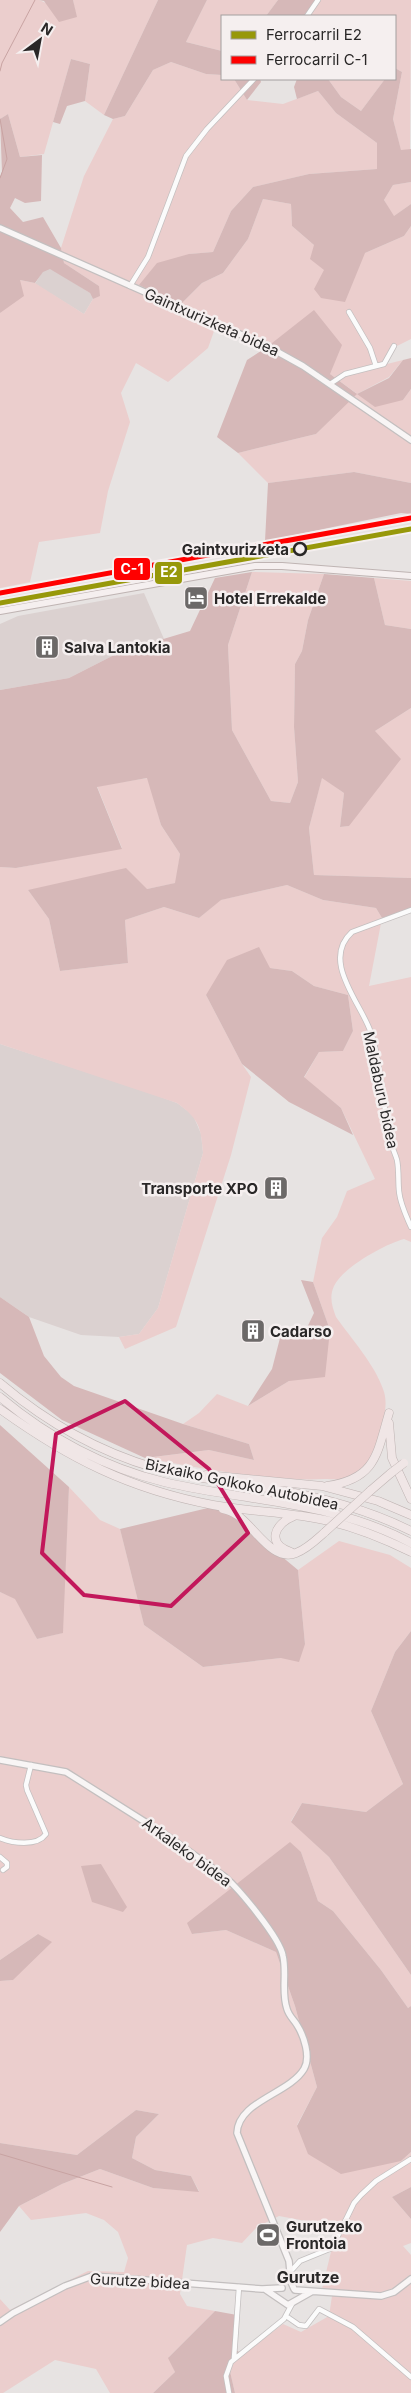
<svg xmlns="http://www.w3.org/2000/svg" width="411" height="2393" font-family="Inter,sans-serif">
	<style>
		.built { fill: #dbd1d0 }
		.green { fill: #ebcecd }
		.forest { fill: #d6b8b8 }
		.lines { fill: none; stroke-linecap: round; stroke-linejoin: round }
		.stream { stroke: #c8a3a2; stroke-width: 1 }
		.street-casing { stroke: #c3bfbf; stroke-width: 6 }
		.secondary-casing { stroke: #c3bfbf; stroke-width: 8 }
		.primary-casing { stroke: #bfb4b3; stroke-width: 8 }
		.highway-casing { stroke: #bfb4b3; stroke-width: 9 }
		.street { stroke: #fbfbfb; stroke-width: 4.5 }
		.secondary { stroke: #f8f5f5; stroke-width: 5.5 }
		.primary { stroke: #f5efef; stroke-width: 6 }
		.highway { stroke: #f0e6e6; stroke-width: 8 }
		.rail { stroke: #cecdcd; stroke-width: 1; stroke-dasharray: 9 9; stroke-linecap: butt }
		.highway-bridge-casing { stroke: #bfb4b3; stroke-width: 9; stroke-linecap: butt }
		.highway-bridge { stroke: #f0e6e6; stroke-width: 8 }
		.rail-1-casing { stroke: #f5efef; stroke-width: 9 }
		.rail-2-casing { stroke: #f5efef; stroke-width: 9 }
		.rail-1 { stroke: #97980a; stroke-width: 5 }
		.rail-2 { stroke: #f00; stroke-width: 5 }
		.marked { fill: none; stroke: #c2185b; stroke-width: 4; stroke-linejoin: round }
		.stop-dot { fill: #f5efef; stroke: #292727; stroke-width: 2.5 }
		.labels { text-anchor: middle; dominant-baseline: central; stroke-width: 5; stroke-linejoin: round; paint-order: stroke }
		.street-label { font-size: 15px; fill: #292727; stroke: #f5efef }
		.stop-label { font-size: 15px; font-weight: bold; fill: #292727; stroke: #f5efef; text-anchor: end }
		.poi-label { font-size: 15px; font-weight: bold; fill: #292727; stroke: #f5efef; text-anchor: start }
		.neighbourhood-label { font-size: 16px; font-weight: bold; fill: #292727; stroke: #f5efef }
		.line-badge { stroke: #f5efef; stroke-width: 2 }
		.badge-label { font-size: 14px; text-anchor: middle; font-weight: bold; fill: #fff }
	</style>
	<rect width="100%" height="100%" fill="#e7e3e2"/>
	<path class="built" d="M50 268 90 293 93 299 84 314 35 284 43 271Z
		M144 593 164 639 120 652 69 678 0 690V624L18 616Z
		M0 1044 142 1090 177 1103 193 1115 201 1134 203 1153 158 1308 139 1334 119 1337 81 1335 29 1317 0 1297Z"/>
	<path class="green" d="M0 0H39L76 16 73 0H158L104 115 85 101 90 64 71 59 44 154 20 157 8 114 0 119Z
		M207 0H278L266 16H222V51L186 42Z
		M316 0H411L410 151H401L393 119 402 72 395 68V16H307Z
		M171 62 206 74 222 75V79H234L247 100 283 104 318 91 336 113 377 143V169L309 174 253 187 231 211 213 252 189 254 181 304 202 283 223 273 248 239 263 199 291 204 292 226 314 245 365 253 404 236 411 226V339L397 346 387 364 403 360 389 377 357 394 403 400 411 389V483L354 472 268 483 238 453 316 434 356 393 330 374 267 347 218 320 208 348 168 382 136 363 121 393 130 422 108 491 100 533 39 542 30 582 0 588V313L20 280 35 283 84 314 93 299 99 296V286L64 263 61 248 84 176 113 119 125 116 153 70Z
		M328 79H385L361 111 341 97Z
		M411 182V204L393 217 384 200 393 185Z
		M252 572 324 574 308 620 302 651 295 664 294 727 298 782 290 803 271 801 232 730 228 645Z
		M374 578 411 581V629L385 625Z
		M411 708V878L314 875 309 828 322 777 344 793 340 827 349 826 375 731Z
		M148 778 161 825 180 854 176 883 147 889 28 890 49 919 60 971 128 963 125 920 164 907 199 918 220 900 287 885 323 900 376 908 382 918 369 986 411 977V1242L404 1239C385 1244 342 1268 334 1286 329 1297 332 1306 336 1317 351 1338 375 1365 383 1389 389 1404 383 1419 380 1434 375 1452 367 1470 348 1478 342 1480 332 1479 325 1479 270 1482 200 1468 145 1458L209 1450 254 1460 249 1444 183 1424 199 1413 217 1394 248 1406 289 1381 330 1330 313 1282 322 1238 337 1217 347 1191 375 1179 341 1108 304 1078 319 1052 343 1051 353 1031 348 995 314 986 292 971 270 968 206 995 242 1064 251 1077 231 1155 176 1327 125 1349 119 1337 139 1334 158 1308 203 1153C201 1127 199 1119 177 1103L0 1044V867L16 868 122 848 97 786Z
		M69 1487 100 1520 120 1529 144 1625 203 1667 281 1658 305 1644 298 1570 339 1541 390 1555 411 1568V1631L395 1652 371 1711 403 1784 366 1812 302 1803 291 1821 329 1857 411 1975V2006L408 2008 381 1970 333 1911 318 1901 301 1852 192 1934 226 1930 276 1952 295 2006 317 2087 297 2125 401 2161 411 2152V2187L392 2197 411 2219V2243L403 2246 411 2255V2393H235L229 2367 243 2354 283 2324 301 2332 329 2316 332 2296 322 2289 337 2227 314 2232 306 2221 279 2216 257 2227 242 2243 213 2238 187 2245 180 2294 187 2306 215 2311 169 2357 175 2372 153 2393H110L96 2369 55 2360 3 2393H0V2299L10 2310 88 2271 124 2272 128 2258 118 2232 104 2220 86 2213 31 2220 19 2206 62 2184 100 2169 153 2188 199 2191 191 2176 155 2170 132 2158 136 2137 159 2114 136 2110 77 2155 0 2143V1981L13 1980 38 1934 0 1960V1592L15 1598 37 1639 62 1633Z"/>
	<path class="forest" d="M39 0H73L77 17 59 22 44 1Z
		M158 0H207L186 42 222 51V75L206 74 171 62 153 70 125 116 113 119 104 115Z
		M278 0H316L307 16H266Z
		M71 59 90 64 85 101 67 106 60 124 53 122Z
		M395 68 402 72 393 119 401 150 411 149V182L393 185 384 200 394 216 411 204V226L404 236 365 253 345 302 321 298 314 289 324 270 310 259 314 245 292 226 291 204 263 199 248 239 223 273 202 283 181 304 139 285 157 263 189 254 213 252 231 211 253 187 309 174 377 169V143L336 113 318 91 297 99 294 87 297 79H328L341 97 361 111 385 79H395Z
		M234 79H260L261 82 247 100Z
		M8 114 20 157 42 155 41 201 25 203 15 198 10 208 23 222 43 217 61 248 64 263 99 286 100 296 93 299 90 293 50 269 43 272 35 283 20 280 24 296 0 313V177L2 172 0 119Z
		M314 310 342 345 330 374 357 394 389 378 403 360 411 358V389L403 400 375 407 357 394 316 434 238 453 217 437 247 360 267 347Z
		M354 472 411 483V514L401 513 265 541 268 483Z
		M252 572 228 645 232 730 271 801 290 803 298 782 294 727 295 664 302 651 308 620 324 574 374 578 385 625 411 629V708L375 731 401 759 349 826 340 827 344 793 322 778 309 828 314 875 411 878V908L382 918 376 908 323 900 287 885 221 900 199 918 164 907 125 920 128 963 60 971 49 919 28 890 126 868 147 889 175 883 180 854 161 825 147 778 97 787 122 849 16 868 0 867V690L69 678 120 652 190 631 215 578Z
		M259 947 270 968 292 971 314 986 348 995 353 1031 343 1051 319 1052 304 1077 341 1108 353 1135 289 1102 242 1064 206 995 227 960Z
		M301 1280 313 1282 330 1330 325 1377 289 1381 248 1406 272 1369 280 1338H302L314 1313Z
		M0 1297 29 1317 44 1356 61 1377 74 1386 183 1424 249 1444 254 1460 209 1450 145 1458 62 1420 0 1373Z
		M0 1425 69 1487 63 1633 37 1639 15 1599 0 1592Z
		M212 1507 234 1517 298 1570 305 1644 299 1662 281 1658 203 1667 144 1625 120 1529Z
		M411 1631V1975L329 1857 291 1822 302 1803 366 1812 403 1784 371 1711 395 1652Z
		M290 1842 301 1852 318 1901 333 1911 381 1970 408 2008 411 2006V2152L401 2161 341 2174 308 2154 297 2126 317 2087 295 2006 276 1952 226 1930 192 1934 187 1923Z
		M101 1864 127 1907 123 1912 92 1902 81 1866Z
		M38 1934 52 1942 13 1980 0 1981V1960Z
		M136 2110 159 2114 136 2137 132 2158 155 2170 191 2176 199 2192 153 2188 100 2169 62 2184 19 2206 0 2232V2143L77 2155Z
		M411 2187V2219L392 2197Z
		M215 2311 237 2315 232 2348 243 2354 229 2367 235 2393H153L175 2372 168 2358Z"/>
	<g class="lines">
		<path class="stream" d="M0 71 2 63 35 0
			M0 119 7 159 0 178
			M0 2154 112 2187"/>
		<defs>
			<path id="street" d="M307 16 318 0
				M130 286 148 257 186 156 207 129 254 79
				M349 312 370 348 376 366
				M330 384 345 374 384 364 394 346
				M411 910 352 932C320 961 362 1004 371 1033 382 1067 382 1103 390 1138 391 1146 395 1153 397 1160 399 1170 398 1181 399 1191 400 1203 406 1216 411 1227
				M0 1838C12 1843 37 1847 46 1834L27 1790 26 1785 31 1765
				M0 1857 7 1863V1867L3 1870
				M291 2271 300 2261 332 2248 354 2203 361 2195 376 2181 411 2159
				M286 2316 299 2325 306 2326 319 2309 353 2327 411 2377
				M234 2358 239 2287
				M229 2393 226 2376 231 2362 284 2319 292 2304"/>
			<path id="secondary" d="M0 228 267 346 303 366 411 440
				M0 1760 66 1772 169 1837 225 1877C239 1889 280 1938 283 1956 287 1974 281 1992 287 2009 289 2016 294 2020 297 2025 304 2036 311 2057 304 2069 289 2094 238 2101 237 2133L289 2261 291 2282 294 2289
				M266 2290 288 2305 311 2292
				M295 2290 381 2296 394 2292 411 2279
				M0 2322 13 2313 65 2286 92 2276 262 2289 282 2288"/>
			<path id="primary" d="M0 611 255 566H282L411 576"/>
			<path id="highway" d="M0 1383C46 1422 97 1451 155 1468 191 1479 229 1481 267 1488 317 1496 365 1508 411 1531
				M0 1397C48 1437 103 1467 164 1482 249 1502 332 1501 411 1543
				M0 1409C68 1458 129 1489 213 1505 251 1512 291 1512 329 1521 358 1528 385 1539 411 1552
				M389 1423 392 1458 411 1499
				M206 1475 322 1486 378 1501 411 1515
				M327 1486C376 1479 377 1454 389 1413
				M370 1491 391 1473
				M223 1509C227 1510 233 1512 237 1515 254 1526 273 1563 296 1553 307 1549 316 1540 325 1532
				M291 1552C266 1544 274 1524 294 1516"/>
		</defs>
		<use href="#street" class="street-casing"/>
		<use href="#secondary" class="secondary-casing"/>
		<use href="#primary" class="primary-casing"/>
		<use href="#highway" class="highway-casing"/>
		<use href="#street" class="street"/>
		<use href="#secondary" class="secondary"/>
		<use href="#primary" class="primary"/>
		<use href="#highway" class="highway"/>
		<path class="rail" d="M0 596 411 521"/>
		<defs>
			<path id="highway-bridge" d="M391 1473 404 1463
				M325 1532 370 1491"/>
		</defs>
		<use href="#highway-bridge" class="highway-bridge-casing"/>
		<use href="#highway-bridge" class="highway-bridge"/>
		<defs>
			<path id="rail-1" d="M0 603 411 529"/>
			<path id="rail-2" d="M0 593 411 518"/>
		</defs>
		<use href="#rail-1" class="rail-1-casing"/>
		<use href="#rail-2" class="rail-2-casing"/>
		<use href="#rail-1" class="rail-1"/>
		<use href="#rail-2" class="rail-2"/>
	</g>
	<path class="marked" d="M125 1401 209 1469 248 1533 171 1606 84 1595 42 1553 56 1434Z"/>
	<defs>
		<symbol id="hotel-square" viewBox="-11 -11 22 22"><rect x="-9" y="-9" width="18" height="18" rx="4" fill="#6c6968" stroke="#f5efef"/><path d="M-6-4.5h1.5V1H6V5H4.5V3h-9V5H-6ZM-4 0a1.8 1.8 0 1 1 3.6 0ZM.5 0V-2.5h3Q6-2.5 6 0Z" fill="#fff"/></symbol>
		<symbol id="building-square" viewBox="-11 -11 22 22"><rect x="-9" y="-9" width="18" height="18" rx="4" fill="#6c6968" stroke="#f5efef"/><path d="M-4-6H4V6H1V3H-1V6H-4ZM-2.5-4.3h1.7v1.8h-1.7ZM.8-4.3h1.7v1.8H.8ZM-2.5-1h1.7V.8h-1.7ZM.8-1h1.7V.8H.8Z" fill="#fff"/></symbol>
		<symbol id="stadium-square" viewBox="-11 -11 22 22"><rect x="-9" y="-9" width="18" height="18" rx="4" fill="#6c6968" stroke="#f5efef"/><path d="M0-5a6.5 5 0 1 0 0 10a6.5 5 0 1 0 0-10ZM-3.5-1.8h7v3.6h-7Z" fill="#fff"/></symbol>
	</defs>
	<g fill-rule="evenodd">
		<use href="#hotel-square" x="182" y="584" width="28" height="28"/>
		<use href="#building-square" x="33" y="633" width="28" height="28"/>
		<use href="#building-square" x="262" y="1174" width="28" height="28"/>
		<use href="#building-square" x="239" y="1317" width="28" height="28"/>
		<use href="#stadium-square" x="254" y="2221" width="28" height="28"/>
	</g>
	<circle class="stop-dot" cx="300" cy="549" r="6"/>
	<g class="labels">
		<g class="street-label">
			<text transform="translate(212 322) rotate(24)">Gaintxurizketa bidea</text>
			<text transform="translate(381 1090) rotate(78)">Maldaburu bidea</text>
			<text transform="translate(242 1484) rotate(12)">Bizkaiko Golkoko Autobidea</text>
			<text transform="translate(187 1852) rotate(36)">Arkaleko bidea</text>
			<text transform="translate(140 2281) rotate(3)">Gurutze bidea</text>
		</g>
		<g class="stop-label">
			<text x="289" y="549">Gaintxurizketa</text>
		</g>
		<g class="poi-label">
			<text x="214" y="598">Hotel Errekalde</text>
			<text x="64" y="647">Salva Lantokia</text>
			<text x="258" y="1188" text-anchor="end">Transporte XPO</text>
			<text x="270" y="1331">Cadarso</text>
			<text x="286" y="2226">Gurutzeko<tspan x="286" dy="17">Frontoia</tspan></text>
		</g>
		<g class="neighbourhood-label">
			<text x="308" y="2277">Gurutze</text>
		</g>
	</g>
	<g class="line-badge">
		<rect x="113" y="557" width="38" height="24" rx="5" fill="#f00"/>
		<rect x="154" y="561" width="29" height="24" rx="5" fill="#97980a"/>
	</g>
	<g class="badge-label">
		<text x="132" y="574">C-1</text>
		<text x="169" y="577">E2</text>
	</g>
	<rect x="221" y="15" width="175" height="65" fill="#f5efef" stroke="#a39f9f"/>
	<rect x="231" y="31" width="25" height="8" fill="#97980a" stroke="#a39f9f"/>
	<text x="266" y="40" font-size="15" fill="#292727">Ferrocarril E2</text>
	<rect x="231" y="56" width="25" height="8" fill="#ff0000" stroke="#a39f9f"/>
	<text x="266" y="65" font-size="15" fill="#292727">Ferrocarril C-1</text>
	<g transform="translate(40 40) rotate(32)" stroke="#f5efef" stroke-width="4" paint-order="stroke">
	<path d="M0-4L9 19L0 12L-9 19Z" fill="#292727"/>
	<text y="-8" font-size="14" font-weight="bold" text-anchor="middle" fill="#292727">N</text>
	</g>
</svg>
